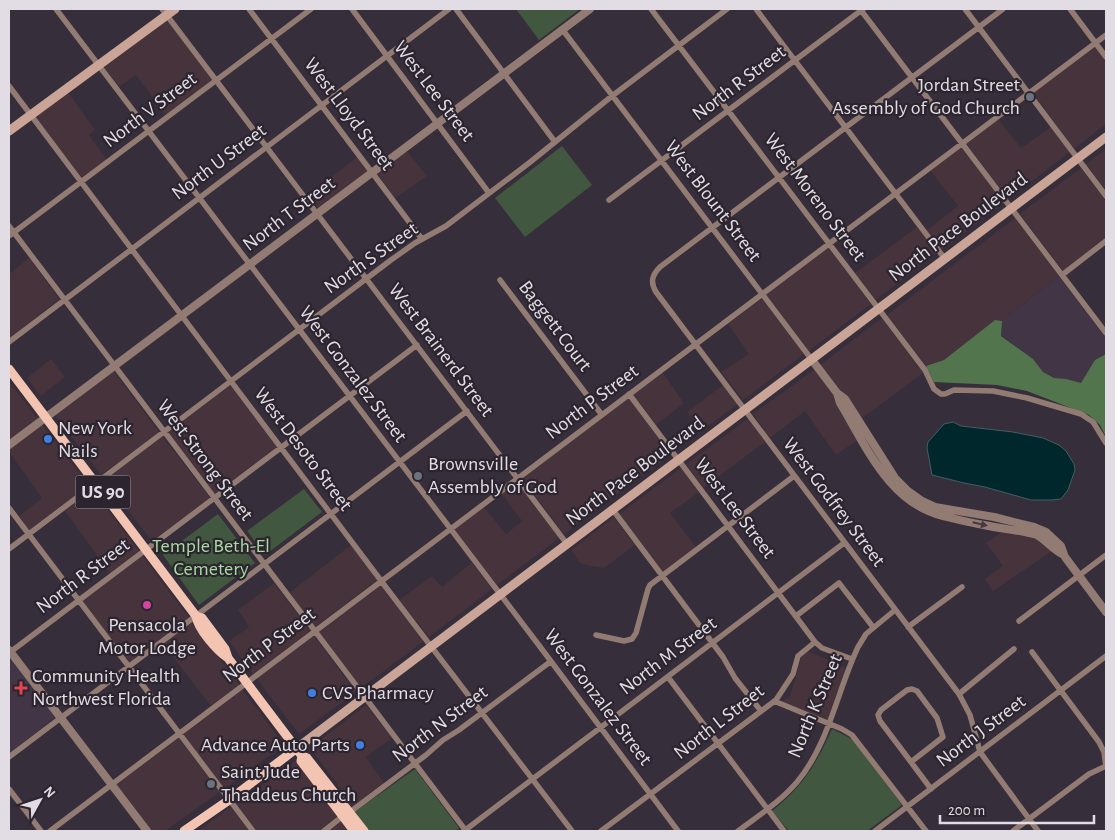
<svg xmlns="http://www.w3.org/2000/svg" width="1115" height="840" font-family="'Alegreya Sans',sans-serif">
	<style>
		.commercial { fill: #46333c }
		.built { fill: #413546 }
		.green { fill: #42573f }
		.forest { fill: #53754e }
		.water { fill: #00272b; stroke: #445e62 }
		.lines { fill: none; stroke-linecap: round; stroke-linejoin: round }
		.minor { stroke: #927b72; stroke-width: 5.5 }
		.tertiary { stroke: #927b72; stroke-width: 8 }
		.secondary { stroke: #c9a497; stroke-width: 9 }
		.primary { stroke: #f3c4b2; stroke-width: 9 }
		.oneway { fill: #463a40 }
		.worship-dot { fill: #6b7280; stroke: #2c252f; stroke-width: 2 }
		.shop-dot { fill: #3f7fe0; stroke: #2c252f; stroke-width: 2 }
		.hotel-dot { fill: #d1479c; stroke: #2c252f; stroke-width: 2 }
		.health-dot { fill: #e0444e; stroke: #2c252f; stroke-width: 2 }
		.labels { text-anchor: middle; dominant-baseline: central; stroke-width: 4.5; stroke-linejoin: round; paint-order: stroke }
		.shield { fill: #2c252f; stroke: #aba6ae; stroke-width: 1 }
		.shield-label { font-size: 19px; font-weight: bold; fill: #e2dde4 }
		.street-label { font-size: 20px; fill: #e2dde4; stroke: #2c252f }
		.poi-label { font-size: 20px; fill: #e2dde4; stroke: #2c252f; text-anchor: start }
		.park-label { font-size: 20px; fill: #a6dc9f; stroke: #2c252f }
	</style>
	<rect width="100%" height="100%" fill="#362e3a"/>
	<path class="commercial" d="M167 19 212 80 166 115 136 75 119 87 104 66Z
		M1095 47 1106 62V124L1074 149 1033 93Z
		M68 92 95 130 89 135 107 160 82 178 35 116Z
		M998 119 1021 148 1051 127 1070 152 1008 199 966 143Z
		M961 147 1004 203 942 250 927 230 958 206 930 170Z
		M1106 149V191L1086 164Z
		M406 150 427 176 395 198 376 172Z
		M357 157 368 171 319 209 308 195Z
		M1081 168 1106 201V238L1063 271 1020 214Z
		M1015 218 1059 276 1002 321 995 320 944 360 926 366 887 315Z
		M917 227 937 253 876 300 855 273Z
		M828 247 871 304 809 351 766 294Z
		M29 258 59 299 9 339V274Z
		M762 298 804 354 743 400 721 372 749 354 728 324Z
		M882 318 923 373 861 419 820 365Z
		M51 359 65 377 41 396 27 378Z
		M815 369 834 394 859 439 836 455 805 411 770 438 753 414Z
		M113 370 159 432 101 475 54 414Z
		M662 372 684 403 656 425 633 394Z
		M9 381 38 419 9 442Z
		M231 385 277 447 214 494 167 433Z
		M723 385 738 404 701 431 687 412Z
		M629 398 670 455 564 534 522 478Z
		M749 418 765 442 703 488 686 464Z
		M41 423 89 485 29 530 19 516 42 498 9 452V448Z
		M162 436 210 498 152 541 104 480Z
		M681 468 699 492 670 513 696 547 663 572 619 514Z
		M517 482 559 538 497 585 454 529 484 507 506 534 522 521 501 493Z
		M92 489 139 551 110 573 64 510Z
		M614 517 635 545 604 568 581 564 571 550Z
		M1003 531 1035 538 1052 551 993 591 985 579 1003 566 986 543Z
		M454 539 492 589 429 637 399 600 432 576 442 587 471 563Z
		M351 545 377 580 315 627 289 593Z
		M142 555 189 618 129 663 82 600Z
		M274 583 310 631 253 674 229 641 249 627 238 610Z
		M380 584 424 641 361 688 318 631Z
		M192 622 239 685 211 706 163 644Z
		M313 635 356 692 299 734 256 678Z
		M808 651 846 668 827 720 782 701 790 696 802 656Z
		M242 689 284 745 224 789 183 734Z
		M366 705 392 738 366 757 384 783 354 806 310 748Z
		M178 737 220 792 165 831H150L116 785Z
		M296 760 338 817 320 831H257L236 804Z
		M231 807 249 831H198Z
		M342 821 350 831H328Z"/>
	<path class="built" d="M1059 276 1106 338V354L1095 360 1081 384 1066 379 1054 378 1043 372 1033 359 1001 335 1002 321Z
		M10 658 56 717 9 753V659Z"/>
	<path class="green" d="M516 9H580L539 40Z
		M562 146 592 185 525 237 495 198Z
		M304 489 322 512 265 555 247 531Z
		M218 514 255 563 199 605 163 555Z
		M832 729 852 739 902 805 867 831H789L772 811C804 785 815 766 832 729Z
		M415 769 459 828 455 831H367L353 813Z"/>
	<path class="forest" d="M995 320 1002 321 1001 336 1033 359 1043 372 1054 378 1066 379 1081 383 1095 360 1106 354V437L1100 425 1089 415 1027 391 997 385 934 382 926 366 944 360Z"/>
	<path class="water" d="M953 422 961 426 1013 432 1043 438 1059 445 1066 451 1074 464 1075 470 1068 490 1061 499 1052 500H1031L985 487 964 483 932 475 927 448 928 442 944 424Z"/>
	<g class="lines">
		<path class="minor" d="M56 9 541 648 678 831
			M162 9 567 544
			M249 9 422 239
			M352 9 489 193
			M456 9 555 142
			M651 9 925 370 934 389 941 394H945L954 390 993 391 1027 398 1081 414 1093 422 1106 443
			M756 9 945 259
			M860 9 1106 333
			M965 9 1106 196
			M1003 9 660 267C652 275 650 282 656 292L959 694 970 715 980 752 1038 831
			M1070 9 1106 57
			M562 29 812 360
			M9 86 388 590 572 831
			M609 200 863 9
			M9 226 466 831
			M9 236 311 9
			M1062 275 1106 241
			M500 280 602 415
			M9 342 449 9
			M629 394 815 642 822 648 852 659
			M9 508 253 831
			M613 510 723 657 735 678 761 711
			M9 549 391 260 415 243 446 226 529 163 612 96 727 9
			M796 616 839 583 873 627
			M1019 621 1106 555
			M908 627 962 587
			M596 635 624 641 632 639 636 633 648 589 650 585 794 476
			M1032 652 1099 742 1104 752 1106 767
			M9 653 417 345
			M668 677 784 831
			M912 689 917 691 937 718 943 737 911 762 880 721 878 715 881 710 907 690Z
			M959 694 1014 649
			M774 701 842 729 852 735 926 831
			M9 757 467 411
			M911 762 931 789
			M9 789 41 831
			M350 812 426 755 443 740 459 730 550 662
			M50 831 1106 35
			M324 831 343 816
			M464 831 844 543
			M601 831 776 700 793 674 798 656 815 642
			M738 831C758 816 780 802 797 782 829 744 837 691 858 647L866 634 895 610
			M875 831 1106 656
			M1013 831 1089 774 1106 766"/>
		<path class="tertiary" d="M812 360 837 393 845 399 895 478 908 491 922 501 935 507 994 517 1034 527 1046 532 1061 546 1065 557 1106 612
			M837 393 840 403C866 446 889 503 943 516 956 519 970 523 984 525 1002 529 1019 530 1037 535 1047 541 1053 550 1064 555
			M9 445 590 9
			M9 650 147 831"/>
		<path class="secondary" d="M9 131 175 9
			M297 748 1106 137"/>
		<path class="primary" d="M9 369 196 616 202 618 225 649 228 658 302 756 307 758 364 831
			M196 616C198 629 217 651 228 658
			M302 756 301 761 354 831
			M184 831 229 800 297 748"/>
	</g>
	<defs><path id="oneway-solid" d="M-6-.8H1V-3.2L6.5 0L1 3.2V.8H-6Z" transform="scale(1.25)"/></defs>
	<use class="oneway" href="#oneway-solid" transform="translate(980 524) rotate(13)"/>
	<g class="worship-dot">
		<circle cx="1030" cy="97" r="5"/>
		<circle cx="418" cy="476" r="5"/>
		<circle cx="211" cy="784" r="5"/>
	</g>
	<g class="shop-dot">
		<circle cx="48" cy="439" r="5"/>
		<circle cx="312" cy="693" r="5"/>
		<circle cx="360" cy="745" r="5"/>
	</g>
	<circle class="hotel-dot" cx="147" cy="605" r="5"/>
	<path class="health-dot" d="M18.5 680.5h5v5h5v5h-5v5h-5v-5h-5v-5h5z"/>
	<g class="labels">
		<rect class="shield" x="75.5" y="475.5" width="55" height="33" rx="4"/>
		<g class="shield-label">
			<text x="103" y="492">US 90</text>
		</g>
		<g class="street-label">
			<text transform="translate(739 83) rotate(-37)">North R Street</text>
			<text transform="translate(434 91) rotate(53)">West Lee Street</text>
			<text transform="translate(150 110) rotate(-37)">North V Street</text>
			<text transform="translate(349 114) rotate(53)">West Lloyd Street</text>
			<text transform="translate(219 162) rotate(-37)">North U Street</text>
			<text transform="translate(815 197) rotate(53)">West Moreno Street</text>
			<text transform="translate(713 201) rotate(53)">West Blount Street</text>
			<text transform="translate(289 214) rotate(-37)">North T Street</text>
			<text transform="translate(958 227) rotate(-37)">North Pace Boulevard</text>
			<text transform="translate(371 258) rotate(-35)">North S Street</text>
			<text transform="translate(555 326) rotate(53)">Baggett Court</text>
			<text transform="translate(441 350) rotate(53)">West Brainerd Street</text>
			<text transform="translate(353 374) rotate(53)">West Gonzalez Street</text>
			<text transform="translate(592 402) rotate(-37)">North P Street</text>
			<text transform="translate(303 449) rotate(53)">West Desoto Street</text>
			<text transform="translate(205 460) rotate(53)">West Strong Street</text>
			<text transform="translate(635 471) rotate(-37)">North Pace Boulevard</text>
			<text transform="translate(834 502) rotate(53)">West Godfrey Street</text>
			<text transform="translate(735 508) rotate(53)">West Lee Street</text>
			<text transform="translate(83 576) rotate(-37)">North R Street</text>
			<text transform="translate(269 645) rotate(-37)">North P Street</text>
			<text transform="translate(668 656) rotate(-37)">North M Street</text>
			<text transform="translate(598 697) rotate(53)">West Gonzalez Street</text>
			<text transform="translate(815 706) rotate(-67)">North K Street</text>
			<text transform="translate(719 722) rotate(-38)">North L Street</text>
			<text transform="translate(440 724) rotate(-37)">North N Street</text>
			<text transform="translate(981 731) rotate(-37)">North J Street</text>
		</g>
		<g class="poi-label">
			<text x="1020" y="85" text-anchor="end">Jordan Street<tspan x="1020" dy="23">Assembly of God Church</tspan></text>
			<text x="58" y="428">New York<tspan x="58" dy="23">Nails</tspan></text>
			<text x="428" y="464">Brownsville<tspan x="428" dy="23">Assembly of God</tspan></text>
			<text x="147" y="625" text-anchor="middle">Pensacola<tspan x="147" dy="23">Motor Lodge</tspan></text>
			<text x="32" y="676">Community Health<tspan x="32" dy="23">Northwest Florida</tspan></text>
			<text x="322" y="693">CVS Pharmacy</text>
			<text x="350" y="745" text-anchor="end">Advance Auto Parts</text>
			<text x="221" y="772">Saint Jude<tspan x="221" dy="23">Thaddeus Church</tspan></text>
		</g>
		<g class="park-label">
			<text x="211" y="546">Temple Beth-El<tspan x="211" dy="23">Cemetery</tspan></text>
		</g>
	</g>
	<rect width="1115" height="840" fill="none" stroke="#e2dde4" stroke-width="20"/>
	<g transform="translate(40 800) rotate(50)" stroke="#2c252f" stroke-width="4" paint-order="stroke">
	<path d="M0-4L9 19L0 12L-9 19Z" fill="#e2dde4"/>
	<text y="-8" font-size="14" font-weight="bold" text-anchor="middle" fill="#e2dde4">N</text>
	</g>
	<path d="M940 815v8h154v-8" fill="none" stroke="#e2dde4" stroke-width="2.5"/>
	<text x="948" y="815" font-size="15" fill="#e2dde4" stroke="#2c252f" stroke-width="4" paint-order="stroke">200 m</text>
</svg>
